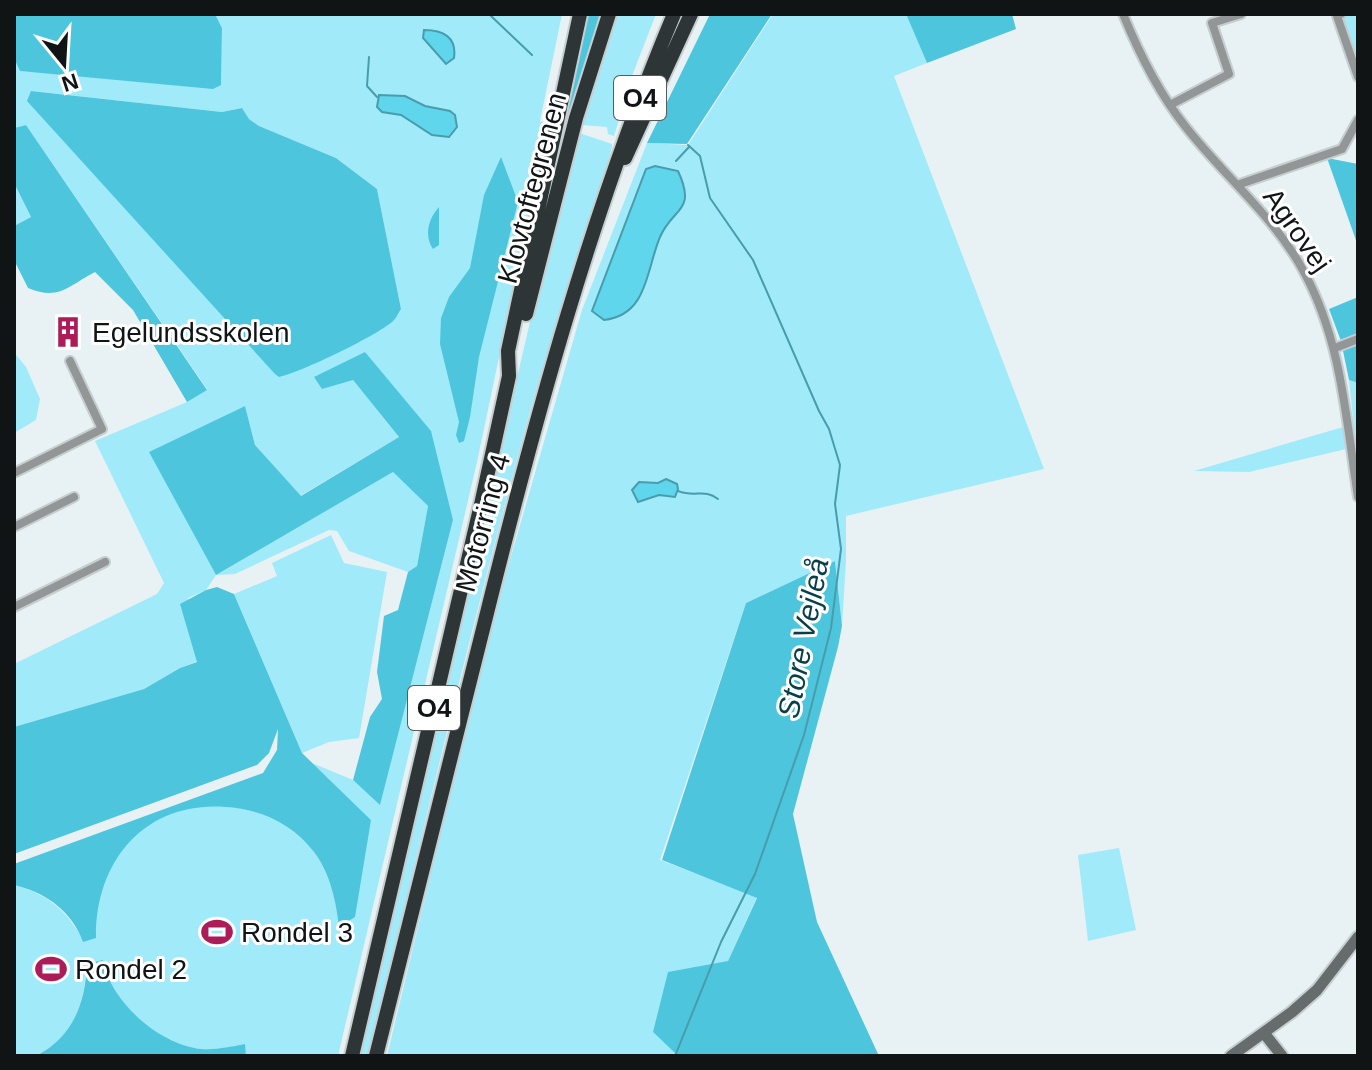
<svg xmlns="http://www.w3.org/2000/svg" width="1372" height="1070" font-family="Helvetica,sans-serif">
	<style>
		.green { fill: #a1eaf9; fill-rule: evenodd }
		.forest { fill: #4dc6dd }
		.water { fill: #5fd6ec; stroke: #489cac; stroke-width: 2 }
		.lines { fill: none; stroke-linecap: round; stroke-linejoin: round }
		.stream { stroke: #489cac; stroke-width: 2 }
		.street-casing { stroke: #c6ced0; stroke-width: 12 }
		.secondary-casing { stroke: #c6ced0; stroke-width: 15 }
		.highway-casing { stroke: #c6ced0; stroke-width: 18 }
		.street { stroke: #929697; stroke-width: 8 }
		.secondary { stroke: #666b6c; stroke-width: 11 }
		.highway { stroke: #2d3536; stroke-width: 14 }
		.labels { text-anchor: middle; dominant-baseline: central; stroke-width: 6; stroke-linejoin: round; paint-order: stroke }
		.shield { fill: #fff; stroke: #585a5b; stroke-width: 2 }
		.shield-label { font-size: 26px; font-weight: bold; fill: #111415 }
		.street-label { font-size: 28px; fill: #111415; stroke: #fff }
		.poi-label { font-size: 28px; fill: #111415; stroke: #fff; text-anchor: start }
		.water-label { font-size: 30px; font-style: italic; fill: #08404a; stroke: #fff }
	</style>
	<rect width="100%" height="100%" fill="#e8f2f4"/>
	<path class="green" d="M215 14H562L540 121 548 124 477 462 338 1056H246L244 1045C230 1047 215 1050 200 1049 159 1044 110 1002 103 961L87 964C84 998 76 1040 39 1054 32 1057 22 1056 14 1056V885C46 893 66 910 82 938 86 931 92 924 95 917 98 910 97 901 100 893 107 870 121 848 139 833 189 789 274 800 314 852 330 873 336 901 339 926L371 820 312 763 353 780 380 804 453 520 365 352 322 389 352 379 399 437 300 496 255 445 245 406 150 452 216 575 393 472 428 506 417 566 408 572 349 551 337 531 329 530 235 574 216 575 206 590 188 598 198 661 180 668 144 689 14 727V664L157 594 164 583 95 441 187 402 207 389 26 125 14 128V58L21 71 221 85 222 28ZM32 91 222 112 242 108 249 119 259 126 336 158 377 189 401 309Z
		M617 14H656L632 76 614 136 608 134 607 127 582 125Z
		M773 14H906L927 63 894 76 1044 469 846 516V561L842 626 835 561 746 603 660 860 757 897 728 961 653 1032 678 1056H387L488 636 582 310 647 143 688 145Z
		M1346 14H1358V61L1342 16Z
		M579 133 612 144V147C587 241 551 332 526 426 469 635 419 845 369 1056H360L532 313Z
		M14 183 31 217 14 226Z
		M14 352 26 367 40 399 36 420 14 433Z
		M1349 380 1358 383V465Z
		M1343 427 1346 449 1249 472 1194 471Z
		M331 535 344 563 387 572 359 738 329 742 302 753 234 594 277 576 272 563Z
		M1119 848 1136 930 1088 941 1078 855Z"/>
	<path class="forest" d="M14 14H215L222 28 221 85 213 89 20 71 14 58Z
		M584 14H601L568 120 563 118Z
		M710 14H772L687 144 647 143Z
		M906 14H1012L1016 29 927 63Z
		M31 91 222 112 242 108 249 119 259 126 336 158 377 189 401 309C398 313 397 317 394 320 381 334 299 373 279 377L275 374 27 101Z
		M26 125 207 390 187 402 133 310 95 272C68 286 59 301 28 288L14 260V226L31 217 14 183V128Z
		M501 157 518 202 479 357 470 417 464 441 459 443 456 435 459 422 440 344 441 318 449 297 470 268 484 195Z
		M1327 158 1358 164V246Z
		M439 207V245L433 249C424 236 428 219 439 207Z
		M1358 297V383L1349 380 1341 341 1329 309Z
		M365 352 431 431 453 520 380 805 353 780 370 717 382 699 377 672 384 616 398 610 408 572 417 566 428 506 393 472 216 575 149 452 245 406 255 445 301 496 399 437 353 380 322 389 314 377Z
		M835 561 842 626 838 647 793 814 817 922 879 1056H678L653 1032 668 972 728 961 757 898 662 860 746 603Z
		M217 587 234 594 302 753 371 820 355 917 339 927C336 901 330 873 314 852 295 827 267 812 236 808 151 796 95 856 96 938L83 942C72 911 45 892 14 885V864L263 773 277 750 278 729 269 753 257 765 14 854V727L144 689 180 668 197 662 180 604 206 590Z
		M103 960C110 1001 158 1044 201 1049 215 1050 230 1047 245 1044L246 1056H36C73 1037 85 1004 87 964Z"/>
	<path class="water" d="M424 30C443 30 457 37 454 58L446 64 423 38Z
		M379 95 405 96 425 106 450 111 455 115 457 127 449 137 432 135 401 115 382 112 377 107Z
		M655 166 678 171C697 212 673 207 660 237 646 270 648 315 604 320L592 311 646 169Z
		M666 479 677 484 678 489 675 497 659 495 638 502 632 490 639 482 658 483Z"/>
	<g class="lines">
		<path class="stream" d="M489 14 532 55
			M369 57 367 86 377 97
			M676 161 689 147
			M678 491C696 498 704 488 718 499
			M675 1056 721 942 755 874 804 735 831 628 841 549 835 504 840 465 829 429 819 411 753 260 710 198 700 156 688 145"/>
		<defs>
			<path id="street" d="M1123 14C1139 53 1158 92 1185 126 1223 175 1275 217 1304 272 1342 342 1346 420 1358 497
				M1341 14 1337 16 1358 77
				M1170 105 1229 74 1212 23 1241 14
				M1237 185 1342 149 1358 120
				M1335 348 1358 339
				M14 473 102 429 70 361
				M14 527 74 497
				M14 607 105 562"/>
			<path id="secondary" d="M1264 1033 1282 1056
				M1231 1056 1292 1012 1317 990 1358 937"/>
			<path id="highway" d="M625 158 691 14
				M526 314 576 118 609 14
				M352 1056 482 500 509 376 508 351 580 14
				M376 1056C412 911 448 766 485 621 536 415 592 209 674 14"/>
		</defs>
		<use href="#street" class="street-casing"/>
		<use href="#secondary" class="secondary-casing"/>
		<use href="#highway" class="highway-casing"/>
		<use href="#street" class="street"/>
		<use href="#secondary" class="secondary"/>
		<use href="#highway" class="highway"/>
	</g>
	<defs>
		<symbol id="building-bare" viewBox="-9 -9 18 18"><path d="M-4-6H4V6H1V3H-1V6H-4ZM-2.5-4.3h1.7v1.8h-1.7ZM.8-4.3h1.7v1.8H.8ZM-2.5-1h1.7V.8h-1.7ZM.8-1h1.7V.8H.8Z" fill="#ab1c59" stroke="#fff" stroke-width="2.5" paint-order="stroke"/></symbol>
		<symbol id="stadium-bare" viewBox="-9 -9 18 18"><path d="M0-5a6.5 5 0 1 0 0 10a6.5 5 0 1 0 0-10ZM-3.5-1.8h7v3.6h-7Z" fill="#ab1c59" stroke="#fff" stroke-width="2.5" paint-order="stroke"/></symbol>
	</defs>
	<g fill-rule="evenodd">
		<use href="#building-bare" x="46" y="310" width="44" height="44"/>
		<use href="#stadium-bare" x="195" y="910" width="44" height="44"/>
		<use href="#stadium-bare" x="29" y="947" width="44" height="44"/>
	</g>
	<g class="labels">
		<g class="shield">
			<rect x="614" y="76" width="52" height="44" rx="6"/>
			<rect x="408" y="686" width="52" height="44" rx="6"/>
		</g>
		<g class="shield-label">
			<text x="640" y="98">O4</text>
			<text x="434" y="708">O4</text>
		</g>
		<g class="street-label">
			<text transform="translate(532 188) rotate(-75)">Klovtoftegrenen</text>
			<text transform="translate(1297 230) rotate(55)">Agrovej</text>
			<text transform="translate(483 523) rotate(-75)">Motorring 4</text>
		</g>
		<g class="poi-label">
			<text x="92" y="332">Egelundsskolen</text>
			<text x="241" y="932">Rondel 3</text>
			<text x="75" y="969">Rondel 2</text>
		</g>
		<g class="water-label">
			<text transform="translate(803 638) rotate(-79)">Store Vejleå</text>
		</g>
	</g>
	<rect width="1372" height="1070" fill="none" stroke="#111415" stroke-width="32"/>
	<g transform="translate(64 64) rotate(162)" stroke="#ffffff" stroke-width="6" paint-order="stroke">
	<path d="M0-6L14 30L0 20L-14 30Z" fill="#111415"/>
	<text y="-12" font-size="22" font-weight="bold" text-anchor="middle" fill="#111415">N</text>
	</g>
</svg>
